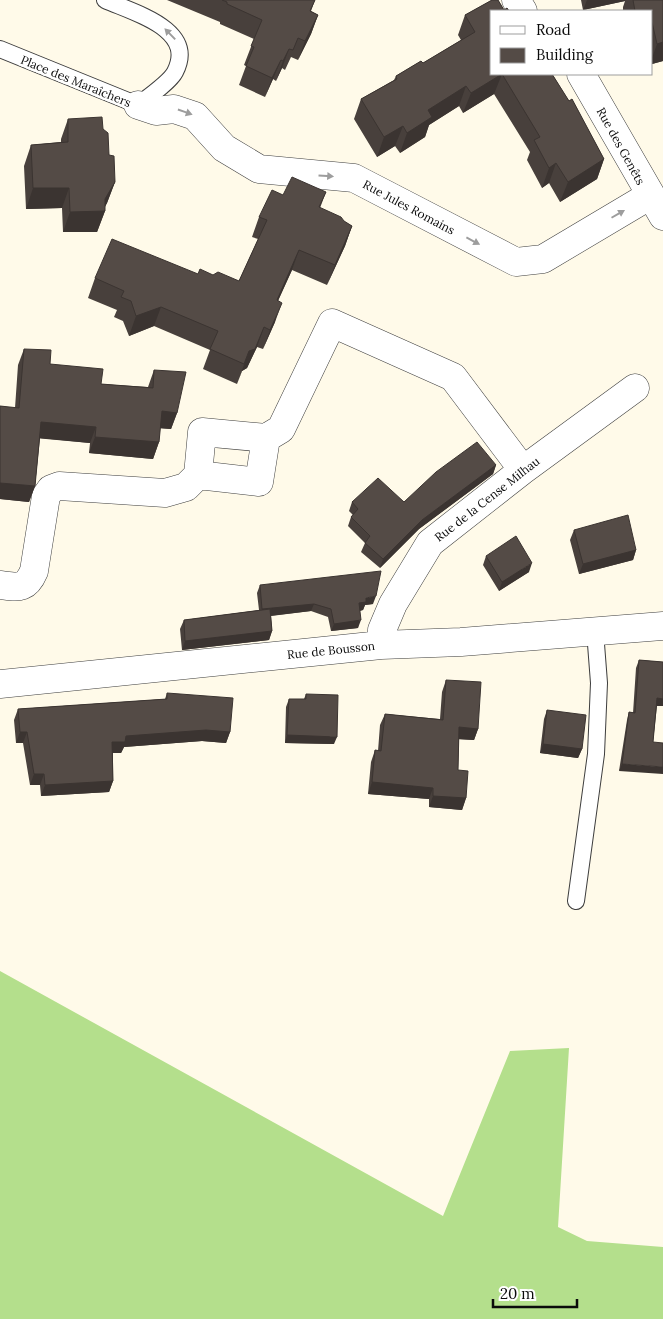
<svg xmlns="http://www.w3.org/2000/svg" width="663" height="1319" font-family="Lora,serif">
	<style>
		.forest { fill: #b4df8c }
		.lines { fill: none; stroke-linecap: round; stroke-linejoin: round }
		.lane-casing { stroke: #3e3e3e; stroke-width: 18 }
		.street-casing { stroke: #3e3e3e; stroke-width: 29 }
		.lane { stroke: #fff; stroke-width: 16 }
		.street { stroke: #fff; stroke-width: 28 }
		.wall { fill: #48403c }
		.shaded-wall { fill: #3b3431 }
		.building { fill: #544b46; stroke: #3b3431 }
		.oneway { fill: #9d9d9d }
		.labels { text-anchor: middle; dominant-baseline: central; stroke-width: 5; stroke-linejoin: round; paint-order: stroke }
		.street-label { font-size: 12px; fill: #0b0b0b; stroke: #fff }
	</style>
	<rect width="100%" height="100%" fill="#fffae9"/>
	<path class="forest" d="M0 971 443 1216 510 1051 569 1048 558 1227 587 1241 663 1247V1319H0Z"/>
	<g class="lines">
		<defs>
			<path id="lane" d="M0 49 138 105C147 98 170 82 175 72 197 29 134 13 105 0
				M576 901 596 754 599 683 595 631"/>
			<path id="street" d="M516 0 523 11
				M581 74 663 216
				M138 105 156 111 174 109 195 116 224 148 259 169 354 178 516 262 543 259 649 196
				M198 475 202 432 266 438
				M0 585C18 587 26 590 34 571L46 496 51 489 59 486 165 493 186 487 198 475 259 482 266 438 281 429 332 323 453 377 523 470
				M381 645 382 630 393 604 430 543 523 470 635 388
				M0 684 381 645 461 642 663 626"/>
		</defs>
		<use href="#lane" class="lane-casing"/>
		<use href="#street" class="street-casing"/>
		<use href="#lane" class="lane"/>
		<use href="#street" class="street"/>
	</g>
	<path class="wall" d="M167 0H315L311 11 318 15 311 34 298 60 291 57 285 70 282 68 276 81 273 79 265 97 239 85 246 66 244 65 254 39 220 24V22Z
		M492 0H498L504 10 507 8 509 11H492V74H552L569 101 572 99 604 159 597 179 560 202 549 183 542 188 527 160 530 152 494 94 463 113 459 106 429 125 425 137 400 153 395 146 377 157 354 119 361 99 394 80 396 76 421 61 423 63 461 40 458 35 465 15Z
		M581 0H663V61L652 64V11H623V7L625 1 583 10Z
		M68 119 103 129 115 182 107 203 105 207V211L97 232H63L62 208 26 209 24 166 31 145 61 142V139Z
		M326 192 320 208 352 226 345 246 327 285 292 270 278 301 275 322 263 349 257 347 247 368 242 371 237 384 203 369 210 350 154 326 129 336 123 321 114 317 117 310 88 298 95 278 198 274 213 275 239 281 258 239 252 237 259 217 283 195Z
		M24 349 50 364 101 384 148 387 154 370 177 413 171 429 160 428 159 442 153 459 89 453 90 443 40 438 35 486 29 502 0 499V406L15 408 18 365Z
		M496 465 493 474 419 529 380 568 361 552 365 543 348 526 351 517 353 515 349 511 352 502H404Z
		M574 530 636 550 633 560 579 574 570 540Z
		M486 556 529 572 499 591 483 565Z
		M260 585 373 604 365 605 363 610 360 611 358 628 331 631 328 617 311 611 271 616 272 631 269 640 182 650 180 629 184 620 259 610 257 593Z
		M639 660 663 662V706H657L653 742 619 771 627 720 629 712 633 713 636 668Z
		M446 680 478 729 474 740 459 739 458 770 466 798 462 810 429 807V799L368 794 371 762 375 750 378 751 380 725 385 714 440 719 442 692Z
		M167 693 230 732 226 743 202 741 124 747 121 753H113V781L109 792 41 796 40 785H30L23 743H16L14 720 18 709 165 699Z
		M306 694 334 744 285 743 286 707 289 699H304Z
		M547 710 582 749 578 758 540 753 544 719Z"/>
	<path class="shaded-wall" d="M587 0H625V1L583 10Z
		M318 15 311 34 298 60 305 41Z
		M663 42V61L652 64V58L657 44Z
		M289 49 282 68 276 81 283 61Z
		M281 60 273 79 265 97 272 78Z
		M502 74 494 94 463 113 471 93Z
		M466 86 459 106 429 125 425 137 400 153 407 133 428 110Z
		M403 126 395 146 377 157 384 137Z
		M604 159 597 179 560 202 568 182Z
		M556 163 549 183 542 188 549 168Z
		M115 182 107 203 102 211H105L97 232H63L70 212 105 199Z
		M33 188H69L62 208 26 209Z
		M352 226 345 246 327 285 335 265Z
		M299 250 292 270 269 320 277 300Z
		M282 303 275 322 263 349 270 330Z
		M161 307 154 326 129 336 136 316Z
		M264 327 257 347 247 368 242 371 237 384 249 351Z
		M162 411 177 413 171 429 156 428Z
		M41 422 96 427 90 443 35 438Z
		M95 437 159 442 153 459 89 453Z
		M496 465 493 474 419 529 380 568 383 559 422 520Z
		M0 483 35 486 29 502 0 499Z
		M636 550 633 560 579 574 583 564Z
		M532 563 529 572 499 591 502 582Z
		M376 596 373 604 365 605 363 610 356 611 359 603 366 598Z
		M314 604 311 611 260 617 262 609Z
		M361 620 358 628 331 631 334 624Z
		M272 631 269 640 182 650 185 641Z
		M657 698 663 699V706H655Z
		M459 727 478 729 474 740 455 739Z
		M206 730 230 732 226 743 202 741 124 747 121 753H108L112 742 126 736Z
		M20 732H27L23 743H16Z
		M287 735 337 737 334 744 285 743Z
		M543 744 582 749 578 758 540 753Z
		M622 764 663 767V774L619 771Z
		M34 774H44L40 785H30Z
		M113 781 109 792 41 796 45 785Z
		M372 782 433 788 429 799 368 794Z
		M433 796 466 798 462 810 429 807Z"/>
	<path class="building" d="M222 0H315L310 11 318 15 305 41 298 38 293 50 289 49 283 61 281 60 272 78 246 66 254 47 251 46 262 20 227 4V2Z
		M492 0H498L504 10 507 8 509 11H492V74H552L569 101 572 99 604 159 568 182 556 163 549 168 534 140 540 137 502 74 471 93 466 86 428 110 432 117 407 133 403 126 384 137 361 99 397 79 396 76 421 61 423 63 475 32 465 15Z
		M633 0H663V42L657 44 652 22V11H635Z
		M102 117 103 129 108 133 109 155 114 156 115 182 105 199V211L70 212 69 188H33L31 145 68 142V119Z
		M292 177 326 192 319 207 341 217 344 221 352 226 335 265 299 250 277 300 282 303 270 330 264 327 255 349 249 351 244 364 210 349 218 331 161 307 136 316 131 301 121 297 124 291 95 278 112 239 198 274 200 269 213 275 218 272 239 281 267 220 259 217 272 190 283 195Z
		M24 349 51 350 50 364 103 369 101 384 153 388 154 370 186 372 177 413 162 411 159 442 95 437 96 427 41 422 35 486 0 483V406L19 408Z
		M477 442 496 465 422 520 383 559 365 543 370 536 351 517 358 509 352 502 378 478 404 502 436 472Z
		M628 515 636 550 583 564 574 530Z
		M516 536 532 563 502 582 486 556Z
		M381 571 376 596 366 598V602L359 603 361 620 334 624 331 609 314 604 262 609 260 585Z
		M270 609 272 631 185 641 184 620Z
		M639 660 663 662V699L657 698 653 742 663 743V767L622 764 629 712 635 713Z
		M446 680 481 682 478 729 459 727 458 770 468 771 466 798 433 796V788L372 782 375 750 381 751 385 714 443 720Z
		M167 693 233 698 230 732 206 730 126 736 125 742H112L113 781 45 785 44 774H34L27 732H20L18 709 167 699Z
		M306 694 338 695 337 737 287 735 289 699H306Z
		M547 710 586 715 582 749 543 744Z"/>
	<defs><path id="oneway-solid" d="M-6-.8H1V-3.2L6.5 0L1 3.2V.8H-6Z" transform="scale(1.25)"/></defs>
	<g class="oneway">
		<use href="#oneway-solid" transform="translate(170 34) rotate(-134)"/>
		<use href="#oneway-solid" transform="translate(185 112) rotate(19)"/>
		<use href="#oneway-solid" transform="translate(326 176) rotate(4)"/>
		<use href="#oneway-solid" transform="translate(618 214) rotate(-30)"/>
		<use href="#oneway-solid" transform="translate(473 241) rotate(28)"/>
	</g>
	<g class="labels">
		<g class="street-label">
			<text transform="translate(76 81) rotate(22)">Place des Maraîchers</text>
			<text transform="translate(621 146) rotate(61)">Rue des Genêts</text>
			<text transform="translate(409 207) rotate(28)">Rue Jules Romains</text>
			<text transform="translate(487 499) rotate(-38)">Rue de la Cense Milhau</text>
			<text transform="translate(331 650) rotate(-6)">Rue de Bousson</text>
		</g>
	</g>
	<rect x="490" y="10" width="162" height="65" fill="#ffffff" stroke="#9d9d9d"/>
	<rect x="500" y="26" width="25" height="8" fill="#ffffff" stroke="#9d9d9d"/>
	<text x="536" y="35" font-size="15" fill="#0b0b0b">Road</text>
	<rect x="500" y="48" width="25" height="15" fill="#544b46" stroke="#9d9d9d"/>
	<text x="536" y="60" font-size="15" fill="#0b0b0b">Building</text>
	<path d="M493 1299v8h84v-8" fill="none" stroke="#0b0b0b" stroke-width="2.5"/>
	<text x="500" y="1299" font-size="15" fill="#0b0b0b" stroke="#ffffff" stroke-width="4" paint-order="stroke">20 m</text>
</svg>
